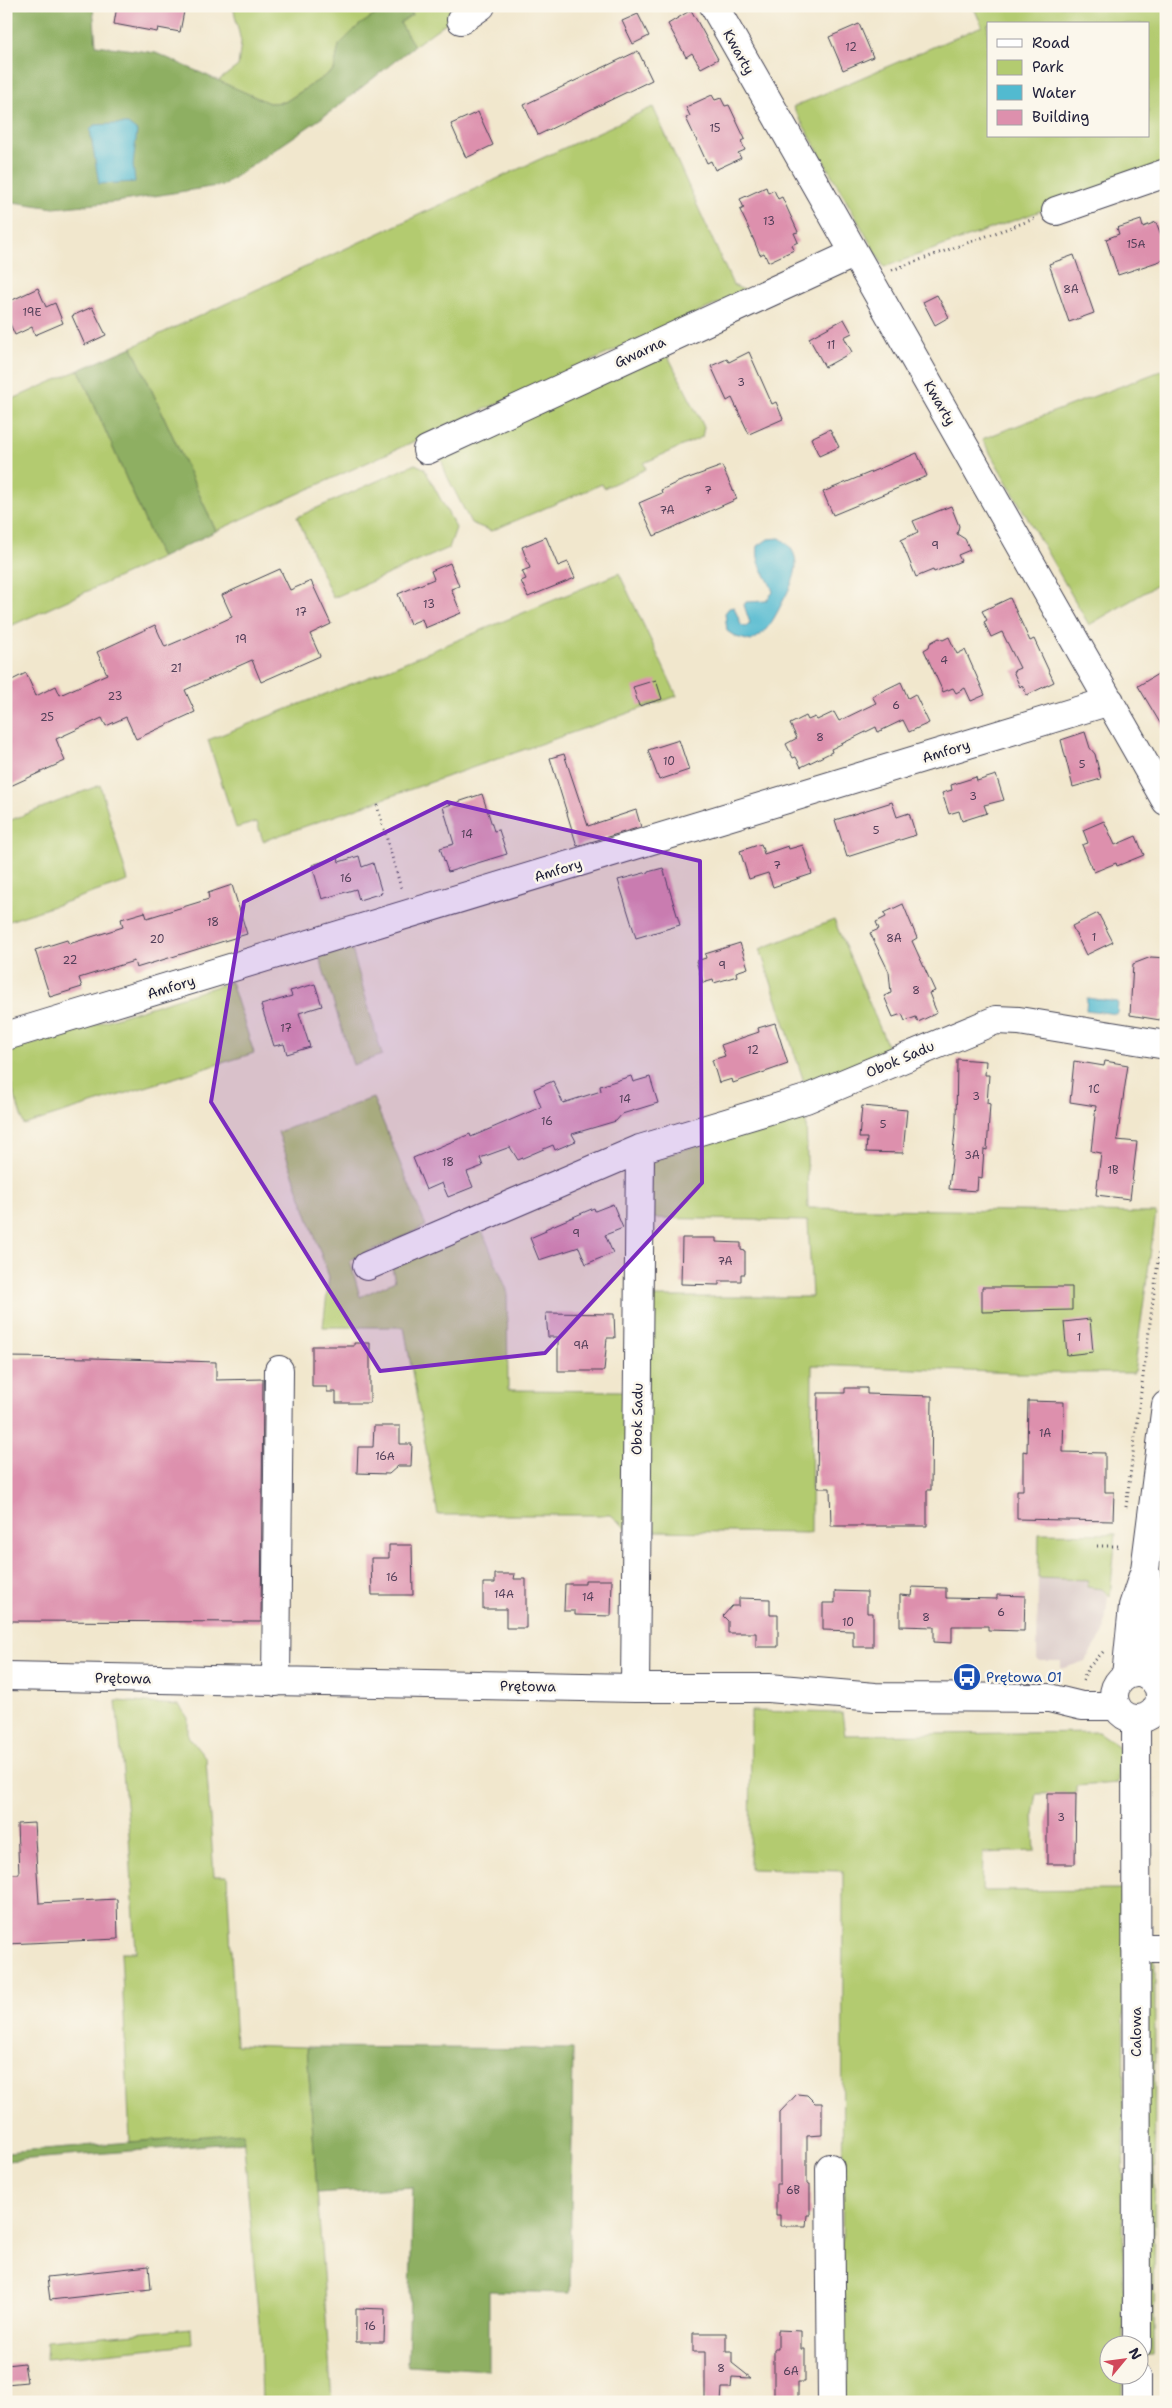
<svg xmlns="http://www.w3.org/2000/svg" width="1172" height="2408" font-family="'Shantell Sans',sans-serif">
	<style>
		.industrial { fill: #d2bfc0 }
		.green { fill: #b3cb70; stroke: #6a7656; fill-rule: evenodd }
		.forest { fill: #8eaf62; stroke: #58684e }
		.water { fill: #52bad0; stroke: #3a6e86 }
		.building { fill: #dd90ad }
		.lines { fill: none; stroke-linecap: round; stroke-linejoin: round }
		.minor-casing { stroke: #414051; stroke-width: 30 }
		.path { stroke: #414051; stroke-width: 3; stroke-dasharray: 1 4; stroke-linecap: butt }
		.minor { stroke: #fff; stroke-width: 28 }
		.marked { fill: #7b2cbf; fill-opacity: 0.2; stroke: #7b2cbf; stroke-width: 4; stroke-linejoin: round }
		.labels { text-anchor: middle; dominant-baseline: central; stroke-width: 5; stroke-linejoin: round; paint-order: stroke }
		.number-label { font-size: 11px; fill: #513e58 }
		.street-label { font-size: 14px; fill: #22223b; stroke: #fbf7ec }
		.transit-label { font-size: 14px; fill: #164399; stroke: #fbf7ec; text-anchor: start }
	</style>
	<rect width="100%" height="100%" fill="#fbf7ec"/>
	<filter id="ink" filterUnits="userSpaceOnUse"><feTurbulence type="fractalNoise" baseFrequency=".02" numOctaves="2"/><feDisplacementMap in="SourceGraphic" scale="10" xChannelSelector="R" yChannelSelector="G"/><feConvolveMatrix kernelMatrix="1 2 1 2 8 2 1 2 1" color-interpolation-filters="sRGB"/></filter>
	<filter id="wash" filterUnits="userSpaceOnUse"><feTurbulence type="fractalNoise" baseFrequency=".0096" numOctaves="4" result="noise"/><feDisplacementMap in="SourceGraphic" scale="20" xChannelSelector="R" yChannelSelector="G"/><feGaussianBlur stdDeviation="1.12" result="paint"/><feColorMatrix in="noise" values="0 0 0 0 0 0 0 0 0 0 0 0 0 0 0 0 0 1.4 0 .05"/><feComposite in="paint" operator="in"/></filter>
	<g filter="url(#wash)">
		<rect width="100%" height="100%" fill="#f1e7cd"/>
		<path class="industrial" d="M1038 1578 1088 1580 1102 1589 1108 1596 1104 1633 1085 1661 1061 1669V1661H1037Z"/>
		<path class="green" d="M233 6H396L384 9 339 45 334 70 285 102 269 103 218 81 238 66 241 42Z
			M398 6H469L414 46 400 23 412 14Z
			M973 6H1166V166L884 267 793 107 982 26ZM988 24H1148V136H988Z
			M653 107 733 285 746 291 216 531 132 347Z
			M665 350 704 427 702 437 644 463 646 469 604 488 602 484 491 531 471 523 446 474 441 458Z
			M1166 369V580L1089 625 982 439Z
			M79 370 161 558 6 628V402Z
			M415 464 424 468 456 528 449 548 333 598 297 517Z
			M619 573 677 696 263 841 257 822 236 828 208 740 369 677Z
			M100 785 128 881 6 922V822Z
			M834 920 891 1054 807 1091 760 949Z
			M351 946 382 1055 353 1065 319 956Z
			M231 982 254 1053 24 1125 6 1068V1052Z
			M373 1098 426 1226 350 1260 360 1297 395 1281 392 1268 481 1228 507 1290 508 1390 630 1391 629 1531 611 1515H438L404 1327H323L329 1277 278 1132Z
			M806 1110 808 1208 1156 1213 1134 1373H1018L812 1365 811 1533 645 1531 648 1297H812L808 1221 649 1218 651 1160Z
			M1039 1533 1116 1534 1110 1596 1102 1589 1087 1587 1088 1580 1038 1578Z
			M116 1701 179 1705 188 1718V1736L206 1759 214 1876H227L236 2045 307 2047 332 2402H262L260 2336 243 2134 130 2142 121 1952H136L129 1835Z
			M751 1711 842 1713 845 1735 1098 1732 1118 1746V1783L1076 1786V1793L1037 1794 1033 1815 1035 1851 983 1853 982 1891 1124 1890 1123 2345 1110 2346V2376H1122V2402H842L843 1871 750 1869Z
			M1155 1958 1154 2355H1144V1959Z
			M191 2328 192 2344 46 2359 47 2341Z"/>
		<path class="forest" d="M6 6H93L96 45 156 53 269 103 285 102 334 70 339 45 358 26 384 9 398 6 413 14 400 23 414 46 333 110 223 185 116 202 54 208 6 201Z
			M132 347 216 531 161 558 79 370Z
			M307 2047 573 2049 570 2293 489 2291V2370L408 2365 413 2187 317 2193Z
			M243 2133 244 2142 6 2161V2152Z"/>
		<path class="water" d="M114 124H128L137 131 133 165 135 182 99 184 90 130 94 125Z
			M780 538C807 556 794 581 782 603 774 619 767 633 751 641L736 637 727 631 725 613 729 608 734 607 741 625 746 627 750 623 744 605 746 602 766 601 773 592C767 573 755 566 758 546L768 539Z
			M1087 998 1118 1002 1117 1014 1086 1010Z"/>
		<g id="blocks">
			<path class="building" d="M117 6H185L180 32 158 28 157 32 114 24Z
				M691 10 718 59 701 68 692 53 686 57 668 24Z
				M638 14 649 36 633 44 622 21Z
				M859 24 873 57 843 70 829 37Z
				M638 51 652 80 538 135 524 105Z
				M712 95 715 100 721 98 725 106 729 105 745 139 741 141 745 150 738 153 741 158 715 170 711 161 707 163 696 139 686 118 690 116 686 107Z
				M478 112 493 145 466 158 451 124Z
				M766 187 768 193 774 190 778 199 782 197 798 232 794 233 798 242 792 245 794 250 768 262 764 253 760 255 750 231 740 210 744 208 740 199Z
				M1141 220 1143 227 1156 222 1166 248V259L1118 275 1106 239 1119 234 1117 228Z
				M1074 255 1094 313 1069 322 1049 264Z
				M38 288 46 307 55 303 63 323 35 335 32 327 15 335 6 315V303Z
				M937 295 949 317 935 325 923 302Z
				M92 307 106 335 85 345 72 316Z
				M844 319 852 333 844 337 852 352 825 367 809 338Z
				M749 352 772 404 776 402 783 419 749 434 732 398 727 401 711 366 727 359 729 362Z
				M830 429 839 447 819 456 811 438Z
				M917 453 927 476 833 515 823 492Z
				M722 466 737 499 654 536 639 503 662 493 661 490 678 482Z
				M951 506 959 526 957 534 965 539 970 550 958 555 961 561 934 572 933 570 916 577 901 540 918 532 913 521Z
				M546 537 558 566 568 562 575 578 528 597 521 581 526 579 522 571 530 568 522 547Z
				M450 563 459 586 451 589 461 613 425 628 422 619 410 624 398 594 434 579 431 571Z
				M280 569 290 590 311 581 331 624 310 634 320 656 261 682 252 660 185 690 195 712 136 739 126 717 106 726 102 718 56 739 65 761 6 788V683L26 673 36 696 56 686 60 695 107 674 97 652 155 625 165 647 186 638 232 617 222 595Z
				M1010 598 1030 641 1034 639 1054 682 1027 695 1022 685 1020 687 1013 671 1020 668 1002 632 991 637 984 622 987 620 982 611Z
				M949 637 957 654 965 650 985 695 971 701 965 688 956 693 953 688 943 692 924 650 929 647 930 643 939 638 943 640Z
				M1166 669V733L1138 686Z
				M656 680 662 699 639 706 633 687Z
				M901 682 908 698 915 694 929 723 909 732 903 720 878 732 876 727 831 749 832 752 801 767 796 757 793 758 786 744 797 738 790 724 806 716 808 720 815 717 817 720 834 712 839 721 876 703 872 696Z
				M1085 732 1090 748 1095 754 1101 779 1073 787 1061 740Z
				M679 740 689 770 659 780 648 750Z
				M564 754 588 826 636 810 641 827 577 846 550 758Z
				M996 775 1004 800 984 805 987 813 962 821 959 811 949 814 942 793 952 790 951 785 976 777 977 781Z
				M482 794 494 831 499 830 507 854 448 872 440 848 454 844 443 807Z
				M892 802 897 817 909 813 916 835 847 857 835 820Z
				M1104 821 1115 845 1136 836 1144 855 1117 866 1116 863 1094 872 1082 845 1088 843 1083 830Z
				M761 844 764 854 788 846 789 849 803 845 812 874 773 887 768 873 749 879 740 851Z
				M359 856 362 867 373 863 382 893 359 900 356 889 322 899 312 865 338 857 339 862Z
				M663 868 680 925 636 938 618 880Z
				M232 885 247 934 136 968 134 961 79 978 82 987 50 997 35 950 67 940 69 944 123 927 121 919 145 912 147 918 209 899 208 893Z
				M903 904 917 938 912 941 935 991 929 993 937 1013 918 1022 916 1017 905 1021 902 1014 893 1017 884 996 891 993 889 972 870 933 879 929 876 922 886 917 884 913Z
				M1098 913 1113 942 1086 955 1072 926Z
				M740 943 748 968 736 972 737 976 714 983 713 980 703 983 696 961 706 958 705 954Z
				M1151 957 1166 958V990L1160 1020 1130 1015 1133 964Z
				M315 984 322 1006 299 1013 310 1047 287 1054 284 1044 274 1046 261 1005 292 996 290 991Z
				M775 1023 788 1064 733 1083 732 1079 719 1083 712 1060 725 1056 721 1045 759 1032 758 1028Z
				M957 1059 986 1061 985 1075H989L987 1103 990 1104 987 1150 984 1149 982 1178 978 1177 977 1191 949 1189 956 1122Z
				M1074 1061 1104 1066 1105 1061 1128 1065 1117 1140 1137 1142 1130 1199 1096 1195 1101 1153 1091 1151 1096 1106 1070 1102Z
				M631 1076 633 1082 650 1077 658 1103 622 1114 616 1121 572 1134 576 1141 555 1150 553 1145 518 1160 510 1147 480 1158 483 1166 467 1172 473 1187 448 1197 442 1183 426 1190 413 1158 470 1134 471 1137 541 1107 534 1089 553 1081 563 1103 601 1091 600 1086Z
				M862 1106 907 1110 903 1153 866 1152 867 1138H859Z
				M613 1204 623 1228 605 1235 613 1253 586 1264 579 1247 539 1260 530 1238 546 1231 545 1229 594 1208 595 1211Z
				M682 1238H716V1242L741 1243V1250L745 1251V1274H741V1281H719V1285L681 1284Z
				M982 1287H1072V1310L982 1312Z
				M546 1313 614 1314 615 1338H607L604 1371H558V1337H548Z
				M1090 1319 1093 1352 1067 1355 1064 1322Z
				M354 1343H370V1403H336V1392H327V1387H312V1346H354Z
				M6 1357 94 1358 216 1362V1380L263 1379 261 1622 6 1621Z
				M845 1388H867V1394L932 1396 931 1490H927V1526H831L830 1488H817L818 1393H845Z
				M1028 1401 1064 1402 1063 1452 1105 1453V1492H1114L1113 1521 1017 1519V1490H1023V1451L1027 1452Z
				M374 1426H400V1444H412L411 1466H398L389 1474 357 1473 358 1447H373Z
				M389 1545H412L413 1595H372L371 1558H389Z
				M495 1574H515L514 1579H526V1628H506V1609H483V1583H495Z
				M585 1580H612L611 1616 575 1615V1611H564L565 1584H585Z
				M912 1587 946 1588V1598L997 1599V1595L1025 1596 1024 1631 988 1630V1626H952V1643L934 1642V1627L900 1626V1595L911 1596Z
				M835 1591 867 1592V1613H873V1647H853V1631L823 1630V1603H835Z
				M739 1598 770 1599V1615H778V1647H756V1633H728V1621L723 1616 732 1606H739Z
				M1047 1793H1076L1075 1864H1047Z
				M34 1823 39 1903 117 1899 118 1939 6 1944V1874H19L17 1824Z
				M797 2094 807 2095 815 2103H822V2135L807 2136V2184H810V2215H807L806 2226H780V2215H776V2184H780V2112Z
				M149 2266 151 2289 50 2300 47 2277Z
				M356 2308 385 2309 384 2342H356Z
				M778 2330 801 2331V2349H805V2382H798V2402H774V2349H778Z
				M693 2333H726V2352H732V2363L751 2378 732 2377 731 2388H722L721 2402H705V2352H693Z
				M24 2363 27 2382 6 2384V2365Z"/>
		</g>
	</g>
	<g filter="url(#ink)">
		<use href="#blocks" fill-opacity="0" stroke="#414051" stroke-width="1"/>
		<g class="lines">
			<defs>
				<path id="minor" d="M714 6 1166 801
					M461 20 481 6
					M1056 211 1166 173
					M427 450 853 254
					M6 1036 1110 701
					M367 1266 640 1149 806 1099 996 1020 1019 1021 1166 1045
					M1146 1574 1153 1615 1147 1676
					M1114 1696a23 23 0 1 1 46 0a23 23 0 1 1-46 0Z
					M6 1676 635 1688H769L875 1697 1049 1698 1082 1706H1116
					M1126 1676 1133 1606 1145 1570 1166 1405
					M276 1682 279 1370
					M635 1688 640 1149
					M1136 1719 1137 2346
					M1136 1948H1166
					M830 2168 832 2402
					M1137 2376V2402"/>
			</defs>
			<use href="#minor" class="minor-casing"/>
			<path class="path" d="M892 270 1034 219
				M377 805 402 891
				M1126 1507 1166 1200
				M1097 1546H1121
				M1083 1681 1087 1669 1103 1652"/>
			<use href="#minor" class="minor"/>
		</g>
	</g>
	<path class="marked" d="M447 802 700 861 702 1183 545 1353 380 1371 211 1102 244 902Z"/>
	<defs>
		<symbol id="bus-disc" viewBox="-11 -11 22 22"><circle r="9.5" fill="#1a4fb4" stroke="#fbf7ec"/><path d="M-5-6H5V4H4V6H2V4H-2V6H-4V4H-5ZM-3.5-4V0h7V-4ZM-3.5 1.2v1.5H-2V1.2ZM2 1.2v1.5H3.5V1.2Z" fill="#fff"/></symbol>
	</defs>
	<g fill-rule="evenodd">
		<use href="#bus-disc" x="951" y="1661" width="32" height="32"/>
	</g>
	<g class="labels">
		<g class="number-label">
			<text x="851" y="47">12</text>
			<text x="715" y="128">15</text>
			<text x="769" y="221">13</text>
			<text x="1136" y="244">15A</text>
			<text x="1071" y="289">8A</text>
			<text x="32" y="312">19E</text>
			<text x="831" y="345">11</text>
			<text x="741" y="382">3</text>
			<text x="708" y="490">7</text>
			<text x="667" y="510">7A</text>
			<text x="935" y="545">9</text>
			<text x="429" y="604">13</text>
			<text x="301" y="612">17</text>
			<text x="241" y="639">19</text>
			<text x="944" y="660">4</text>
			<text x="176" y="668">21</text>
			<text x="115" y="696">23</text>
			<text x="896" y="705">6</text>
			<text x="47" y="717">25</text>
			<text x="820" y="737">8</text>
			<text x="669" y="761">10</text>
			<text x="1082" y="764">5</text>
			<text x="973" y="796">3</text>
			<text x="876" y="830">5</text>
			<text x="467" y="834">14</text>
			<text x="777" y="865">7</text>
			<text x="346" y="878">16</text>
			<text x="213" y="922">18</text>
			<text x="1094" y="937">1</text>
			<text x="894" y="938">8A</text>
			<text x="157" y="939">20</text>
			<text x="70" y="960">22</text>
			<text x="722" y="965">9</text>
			<text x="916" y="990">8</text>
			<text x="286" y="1028">17</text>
			<text x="753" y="1050">12</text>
			<text x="1094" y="1089">1C</text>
			<text x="976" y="1096">3</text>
			<text x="625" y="1099">14</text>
			<text x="547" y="1121">16</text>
			<text x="883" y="1124">5</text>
			<text x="972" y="1155">3A</text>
			<text x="448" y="1162">18</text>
			<text x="1113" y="1170">1B</text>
			<text x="576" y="1233">9</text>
			<text x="725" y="1261">7A</text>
			<text x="1079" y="1337">1</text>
			<text x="581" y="1345">9A</text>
			<text x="1045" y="1433">1A</text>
			<text x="385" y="1456">16A</text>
			<text x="392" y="1577">16</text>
			<text x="504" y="1594">14A</text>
			<text x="588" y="1597">14</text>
			<text x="1001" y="1612">6</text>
			<text x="926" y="1617">8</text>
			<text x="848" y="1622">10</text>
			<text x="1061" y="1817">3</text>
			<text x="793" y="2190">6B</text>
			<text x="370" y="2326">16</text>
			<text x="721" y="2368">8</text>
			<text x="791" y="2371">6A</text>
		</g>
		<g class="street-label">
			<text transform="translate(739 52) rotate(61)">Kwarty</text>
			<text transform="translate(640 352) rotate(-25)">Gwarna</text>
			<text transform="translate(940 403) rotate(60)">Kwarty</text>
			<text transform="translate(946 751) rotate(-17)">Amfory</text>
			<text transform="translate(558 870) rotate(-17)">Amfory</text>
			<text transform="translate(171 987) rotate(-17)">Amfory</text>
			<text transform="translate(900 1059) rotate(-23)">Obok Sadu</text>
			<text transform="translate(637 1419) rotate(-89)">Obok Sadu</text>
			<text transform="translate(123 1678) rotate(1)">Prętowa</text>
			<text transform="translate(528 1686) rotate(1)">Prętowa</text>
			<text transform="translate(1136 2032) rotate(-90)">Calowa</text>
		</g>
		<g class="transit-label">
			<text x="986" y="1677">Prętowa 01</text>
		</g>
	</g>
	<rect width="1172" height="2408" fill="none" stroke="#fbf7ec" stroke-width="25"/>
	<rect x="987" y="22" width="162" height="115" fill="#fbf7ec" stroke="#a4a2a5"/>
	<rect x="997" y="39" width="25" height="8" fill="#ffffff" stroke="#a4a2a5"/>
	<text x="1032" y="48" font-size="15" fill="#22223b">Road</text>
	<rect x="997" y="60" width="25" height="15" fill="#b3cb70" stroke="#a4a2a5"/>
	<text x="1032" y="72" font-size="15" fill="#22223b">Park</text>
	<rect x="997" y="85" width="25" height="15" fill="#52bad0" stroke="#a4a2a5"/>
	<text x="1032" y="98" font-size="15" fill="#22223b">Water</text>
	<rect x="997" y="110" width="25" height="15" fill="#dd90ad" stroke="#a4a2a5"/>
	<text x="1032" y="122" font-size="15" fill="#22223b">Building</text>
	<g transform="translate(1124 2360) rotate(61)"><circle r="24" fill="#fbf7ec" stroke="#a4a2a5"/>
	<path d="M0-4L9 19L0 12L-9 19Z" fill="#d1495b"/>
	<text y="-8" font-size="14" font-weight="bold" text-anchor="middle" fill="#22223b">N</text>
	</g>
</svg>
